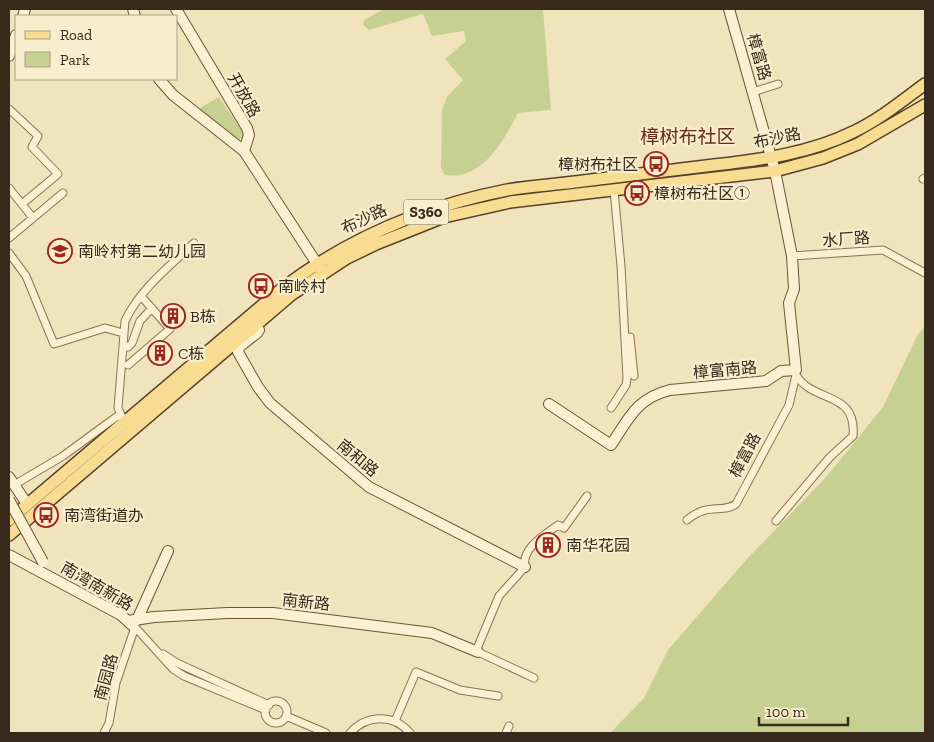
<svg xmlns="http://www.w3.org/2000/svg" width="934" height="742" font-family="'Zilla Slab','Noto Sans SC',serif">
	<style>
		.green { fill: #c6d091 }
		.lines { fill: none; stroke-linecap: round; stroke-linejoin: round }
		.street-casing { stroke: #8a7355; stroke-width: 9 }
		.secondary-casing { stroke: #6c5438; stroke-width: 12 }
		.primary-casing { stroke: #57412a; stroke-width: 14 }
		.street { stroke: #fbf0d1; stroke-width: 7 }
		.secondary { stroke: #fbf0d1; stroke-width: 10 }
		.primary { stroke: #f8dc91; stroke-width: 11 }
		.secondary-bridge-casing { stroke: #6c5438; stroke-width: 12; stroke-linecap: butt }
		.secondary-bridge { stroke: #fbf0d1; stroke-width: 10 }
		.labels { text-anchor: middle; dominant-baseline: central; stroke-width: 4.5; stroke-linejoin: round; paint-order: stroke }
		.shield { fill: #f8edcd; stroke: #726450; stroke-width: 1 }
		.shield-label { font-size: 15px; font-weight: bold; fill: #382a1b }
		.street-label { font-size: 16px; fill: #382a1b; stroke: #f8edcd }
		.poi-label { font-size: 16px; fill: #382a1b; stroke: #f8edcd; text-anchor: start }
		.quarter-label { font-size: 19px; fill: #682b17; stroke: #f8edcd }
	</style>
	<rect width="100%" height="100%" fill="#f1e4bd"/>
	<path class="green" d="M384 9H543L551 110 518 113C504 140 482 181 445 175L441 168 442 110 447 97 463 80 445 59 466 41 464 31 432 36 423 14 369 30 363 25 364 20Z
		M219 97 244 134 241 139H236L198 109Z
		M925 327V733H610L644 698 668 650 746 560 827 476 883 407 918 334Z"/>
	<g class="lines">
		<defs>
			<path id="street" d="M753 92 778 84
				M9 109 38 136 32 147 58 174 22 204
				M923 179 925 178
				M9 188 33 218
				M9 238 63 193
				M9 253 26 276 54 344 105 328 123 333
				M792 256 883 250 925 273
				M630 337 634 376
				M128 347 132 343 140 321 152 308
				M128 365 170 329 141 296
				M611 408 626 385 627 378 621 266 614 190
				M124 422 118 408 125 321C140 289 169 267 194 243
				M14 485 63 456 119 415
				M687 520C708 502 722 514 736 504L789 405 796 375
				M776 521 830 457 853 436C857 390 814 404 796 375
				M135 627 173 669 184 676 266 710
				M476 651 499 596 525 567C521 548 545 535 558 525L564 528 587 496
				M478 652 534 678
				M163 654 177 663 269 705
				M265 712a11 11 0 1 1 22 0a11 11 0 1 1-22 0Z
				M286 716 326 733
				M395 721 416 672 460 690 498 696
				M104 733 109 723 116 683 135 627
				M350 733C367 714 394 714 410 733
				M506 733 509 726"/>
			<path id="secondary" d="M133 9 135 16
				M176 9 247 128 249 135 244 151 321 270
				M23 16 25 9
				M9 56 16 35
				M159 79 173 95 244 151
				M256 324 259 330 257 333 239 347 238 352 258 387 270 403 369 487 525 567
				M549 404 611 445C629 418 637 398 670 390L766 381 781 371 796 370 789 303 794 289 792 256 775 171 729 9
				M9 477 27 504
				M9 555 121 615 132 625
				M137 620 168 551
				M128 621 154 617 227 613H273L432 633 478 652"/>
			<path id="primary" d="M9 520 284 287C351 237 425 206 507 190 529 186 552 185 575 182 621 176 667 171 714 165 760 160 811 153 853 132 879 120 902 101 925 84
				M9 535 291 295 347 258 376 244 444 217 510 202 775 171 823 158 858 144 925 105"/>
		</defs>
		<use href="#street" class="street-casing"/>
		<use href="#secondary" class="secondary-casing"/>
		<use href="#primary" class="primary-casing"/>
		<use href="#street" class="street"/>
		<use href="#secondary" class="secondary"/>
		<use href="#primary" class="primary"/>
		<defs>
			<path id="secondary-bridge" d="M9 500 43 562"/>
		</defs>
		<use href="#secondary-bridge" class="secondary-bridge-casing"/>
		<use href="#secondary-bridge" class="secondary-bridge"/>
	</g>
	<defs>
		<symbol id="bus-ring" viewBox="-11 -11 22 22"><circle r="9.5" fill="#f8edcd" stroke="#9e2420" stroke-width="1.5"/><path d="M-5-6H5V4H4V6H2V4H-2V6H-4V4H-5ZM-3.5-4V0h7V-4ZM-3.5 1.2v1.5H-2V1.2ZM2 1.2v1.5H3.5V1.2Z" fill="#9e2420"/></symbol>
		<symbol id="school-ring" viewBox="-11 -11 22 22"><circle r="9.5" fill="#f8edcd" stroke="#9e2420" stroke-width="1.5"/><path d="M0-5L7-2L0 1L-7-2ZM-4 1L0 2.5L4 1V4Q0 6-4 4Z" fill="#9e2420"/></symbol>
		<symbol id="building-ring" viewBox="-11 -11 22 22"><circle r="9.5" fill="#f8edcd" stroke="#9e2420" stroke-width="1.5"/><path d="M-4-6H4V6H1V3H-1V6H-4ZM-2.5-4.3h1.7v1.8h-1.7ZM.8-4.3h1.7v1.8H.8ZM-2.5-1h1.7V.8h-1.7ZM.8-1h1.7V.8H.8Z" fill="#9e2420"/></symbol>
	</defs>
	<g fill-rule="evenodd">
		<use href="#bus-ring" x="642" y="150" width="28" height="28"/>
		<use href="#bus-ring" x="623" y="179" width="28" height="28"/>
		<use href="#school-ring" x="46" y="237" width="28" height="28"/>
		<use href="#bus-ring" x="247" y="272" width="28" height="28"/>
		<use href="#building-ring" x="159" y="302" width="28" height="28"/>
		<use href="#building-ring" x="146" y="339" width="28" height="28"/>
		<use href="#bus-ring" x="32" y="501" width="28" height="28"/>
		<use href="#building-ring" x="534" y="531" width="28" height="28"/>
	</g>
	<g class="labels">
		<rect class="shield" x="403.5" y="199.5" width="45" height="25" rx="4"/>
		<g class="shield-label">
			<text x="426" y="212">S360</text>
		</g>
		<g class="street-label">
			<text transform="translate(759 57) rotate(74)">樟富路</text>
			<text transform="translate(244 95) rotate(60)">开放路</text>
			<text transform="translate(777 138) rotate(-12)">布沙路</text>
			<text transform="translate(364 219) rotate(-25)">布沙路</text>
			<text transform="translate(846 239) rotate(-4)">水厂路</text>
			<text transform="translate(725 370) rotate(-5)">樟富南路</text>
			<text transform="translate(745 455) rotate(-62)">樟富路</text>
			<text transform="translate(358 458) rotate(40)">南和路</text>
			<text transform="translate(97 586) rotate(30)">南湾南新路</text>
			<text transform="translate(306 602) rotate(6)">南新路</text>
			<text transform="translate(106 677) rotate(-75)">南园路</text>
		</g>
		<g class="poi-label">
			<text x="638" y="164" text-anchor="end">樟树布社区</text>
			<text x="654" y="193">樟树布社区①</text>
			<text x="78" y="251">南岭村第二幼儿园</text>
			<text x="278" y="286">南岭村</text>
			<text x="190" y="316">B栋</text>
			<text x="178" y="353">C栋</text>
			<text x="64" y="515">南湾街道办</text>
			<text x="566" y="545">南华花园</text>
		</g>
		<g class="quarter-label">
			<text x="688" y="136">樟树布社区</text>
		</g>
	</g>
	<rect width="934" height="742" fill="none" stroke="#382a1b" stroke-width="20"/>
	<rect x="15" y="15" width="162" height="65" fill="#f8edcd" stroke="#ab9f86"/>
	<rect x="25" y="31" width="25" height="8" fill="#f8dc91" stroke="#ab9f86"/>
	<text x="60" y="40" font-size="15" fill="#382a1b">Road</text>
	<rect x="25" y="52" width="25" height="15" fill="#c6d091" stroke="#ab9f86"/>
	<text x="60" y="65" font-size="15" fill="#382a1b">Park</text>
	<path d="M759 717v8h89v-8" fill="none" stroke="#382a1b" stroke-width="2.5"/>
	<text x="766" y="717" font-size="15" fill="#382a1b" stroke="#f8edcd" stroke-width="4" paint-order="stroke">100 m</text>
</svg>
